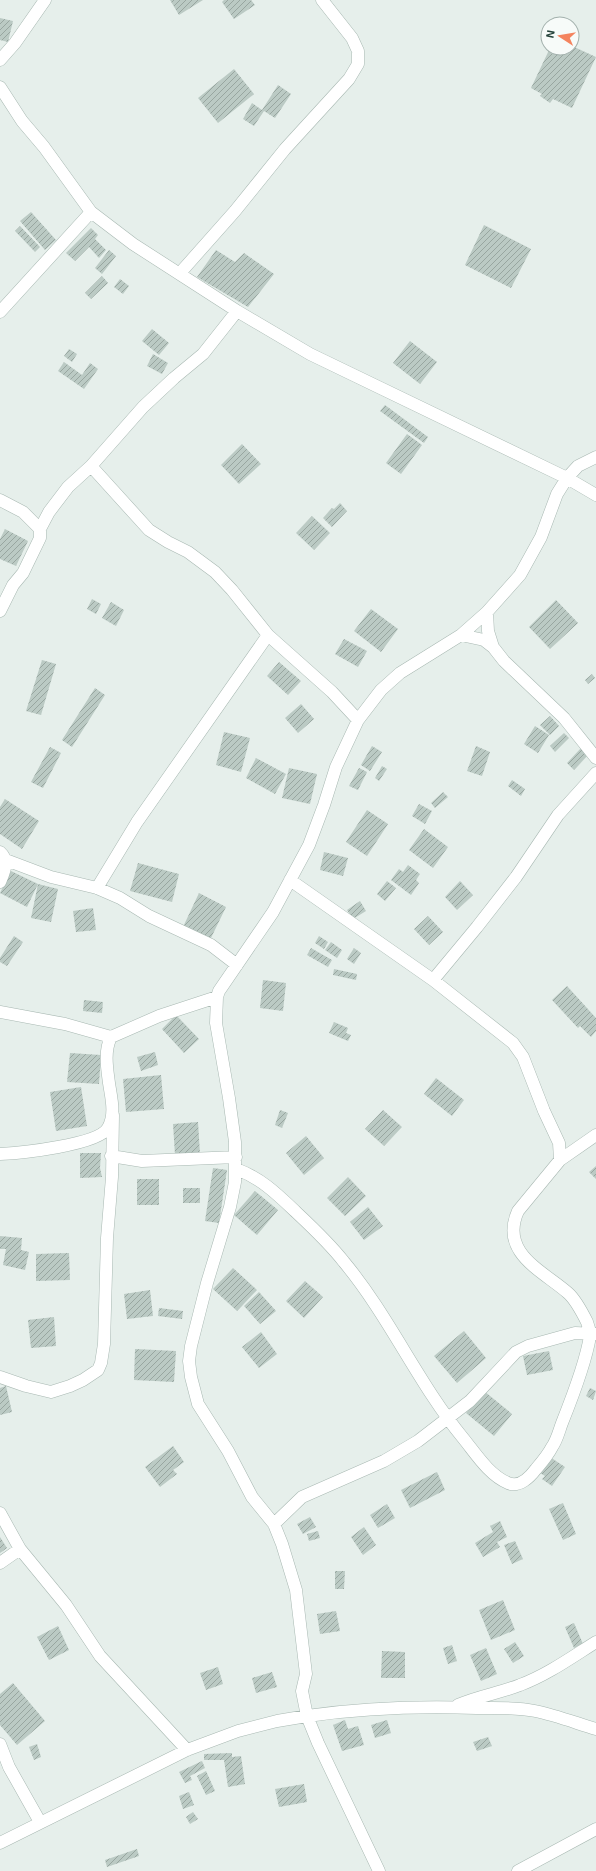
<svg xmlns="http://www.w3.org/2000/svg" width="596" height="1871" font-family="'Exo 2',sans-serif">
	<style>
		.building { fill: url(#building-hatch) }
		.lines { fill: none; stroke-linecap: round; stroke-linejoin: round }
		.minor-casing { stroke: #a8b8b2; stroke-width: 13 }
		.minor { stroke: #fff; stroke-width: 12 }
	</style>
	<defs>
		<pattern id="building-hatch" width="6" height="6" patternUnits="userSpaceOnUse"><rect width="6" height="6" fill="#bbcac4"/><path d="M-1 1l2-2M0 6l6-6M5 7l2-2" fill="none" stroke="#98a6a0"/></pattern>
	</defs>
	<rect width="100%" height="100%" fill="#e6efeb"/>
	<path class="building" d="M170 0H203L179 15Z
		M224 0H251L255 5 234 19 222 2Z
		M0 18 13 21 8 42 0 40Z
		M572 46 596 57 572 108 553 99 550 103 540 96 542 94 531 88 550 48H572Z
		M234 69 254 94 218 123 198 98Z
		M278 85 291 94 275 118 264 111 254 126 243 119 252 103 262 110Z
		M31 212 56 240 45 250 20 221Z
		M484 225 531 249 511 288 465 265Z
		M20 226 40 247 35 252 15 231Z
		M91 228 98 235 95 239 106 250 99 258 89 247 75 261 66 253Z
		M109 250 116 256 102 274 95 268Z
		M216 250 235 262 244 253 274 274 248 307 197 277Z
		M102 276 108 283 91 299 85 293Z
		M120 279 129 286 123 294 114 287Z
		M152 329 169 343 159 355 142 341Z
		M410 341 437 362 420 384 393 363Z
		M69 349 77 354 72 362 64 356Z
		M153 354 168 363 162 374 147 366Z
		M64 362 82 375 90 363 98 369 84 389 58 371Z
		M385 405 428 437 424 443 380 411Z
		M407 434 422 445 401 474 386 463Z
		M242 444 261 464 239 484 221 465Z
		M340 503 347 511 332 527 323 518 332 508 334 509Z
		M312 516 330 533 314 550 296 533Z
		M5 529 28 541 16 566 0 559V539Z
		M92 599 101 604 96 614 87 609Z
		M556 600 578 623 550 649 529 627Z
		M111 602 124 610 116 626 102 618Z
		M371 609 398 629 381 652 354 631Z
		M344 639 367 651 358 667 335 654Z
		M42 660 56 664 41 715 26 711Z
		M279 662 301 681 288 695 267 676Z
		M592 674 595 678 588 684 585 680Z
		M95 688 105 695 72 747 62 740Z
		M301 704 314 719 298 733 285 718Z
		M550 716 559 726 550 735 540 725Z
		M535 726 549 735 538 753 524 744Z
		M224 732 250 738 241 772 216 765Z
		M564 733 569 738 555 752 550 746Z
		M372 746 382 752 370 771 361 765Z
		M476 746 490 752 482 776 467 771Z
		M50 747 61 753 43 788 31 782Z
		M581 748 588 755 574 770 567 763Z
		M256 758 286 774 275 794 246 778Z
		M382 766 387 769 379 781 375 778Z
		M289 768 317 774 310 804 282 798Z
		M359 768 367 772 358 790 349 786Z
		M512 780 525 789 521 796 508 786Z
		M443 792 448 797 435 808 431 803Z
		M5 799 39 821 22 849 0 834V807Z
		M419 804 432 811 425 824 412 816Z
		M367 810 388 824 367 856 346 842Z
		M424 829 448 847 433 868 409 850Z
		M324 852 348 858 343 876 320 870Z
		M138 863 179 874 172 902 130 891Z
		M408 865 420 874 416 880 419 883 411 895 391 880 399 869 403 872Z
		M11 871 38 884 27 907 0 893Z
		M387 881 396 888 385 901 377 894Z
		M460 881 473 895 457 910 445 897Z
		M38 884 58 889 51 922 31 918Z
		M199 893 226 907 210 940 183 927Z
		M360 901 366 911 353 919 347 910Z
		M93 908 96 930 76 932 73 911Z
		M428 916 443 932 429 945 414 929Z
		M14 936 23 942 7 966 0 962V958Z
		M319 936 328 942 324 949 315 943Z
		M331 942 342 950 337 958 325 950Z
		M311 948 332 960 328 967 307 955Z
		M354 948 361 953 354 964 347 959Z
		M334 969 357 974 356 980 333 975Z
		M263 980 286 983 283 1011 260 1008Z
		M567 986 596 1018V1031L591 1037 580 1026 578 1028 552 1000Z
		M84 1000 103 1002 102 1013 83 1011Z
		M176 1015 199 1039 184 1053 162 1029Z
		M334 1022 348 1028 346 1033 351 1035 348 1041 329 1033Z
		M155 1052 158 1065 141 1071 137 1057Z
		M70 1053 101 1055 99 1084 67 1082Z
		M161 1075 164 1109 126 1112 123 1079Z
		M436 1078 464 1100 452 1116 424 1094Z
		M81 1087 87 1126 56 1131 50 1092Z
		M280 1110 288 1113 282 1128 275 1125Z
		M383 1110 402 1127 384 1146 365 1129Z
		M198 1122 200 1154 175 1155 173 1124Z
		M306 1136 324 1158 304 1175 286 1153Z
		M80 1153H101L100 1168 102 1177 80 1178Z
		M596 1166V1179L589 1172Z
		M213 1168 227 1170 219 1223 205 1221Z
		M348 1177 366 1196 345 1216 327 1198Z
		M137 1179H159V1205H137Z
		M183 1188H200V1203H183Z
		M255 1191 278 1210 257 1235 234 1215Z
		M368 1207 383 1226 364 1240 350 1222Z
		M0 1236 22 1238 21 1250 29 1252 25 1270 3 1265 6 1249H0Z
		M69 1253 70 1280 36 1281V1254Z
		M233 1268 257 1290 237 1311 213 1289Z
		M305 1281 323 1297 304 1318 286 1301Z
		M150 1290 153 1316 127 1319 124 1294Z
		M259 1292 276 1311 260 1324 244 1306Z
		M159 1308 183 1311 182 1319 158 1316Z
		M54 1317 56 1346 31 1348 28 1320Z
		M464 1331 486 1358 457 1383 434 1356Z
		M261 1332 277 1354 259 1368 242 1347Z
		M135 1349 176 1351 174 1382 134 1380Z
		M549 1351 553 1370 527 1375 523 1356Z
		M6 1386 12 1412 0 1415V1388Z
		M590 1388 596 1391 593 1400 586 1396Z
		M484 1391 512 1414 494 1436 466 1413Z
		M173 1446 184 1462 173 1470 177 1474 160 1487 145 1467Z
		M550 1457 565 1467 552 1486 542 1479 545 1476 540 1473Z
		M437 1472 445 1490 410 1508 401 1490Z
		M563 1503 576 1534 563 1540 549 1509Z
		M387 1504 395 1518 378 1528 370 1515Z
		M310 1517 316 1527 303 1534 297 1524Z
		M500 1521 507 1537 497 1542 500 1547 483 1557 475 1543 493 1532 490 1526Z
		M364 1527 376 1545 363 1555 351 1537Z
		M318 1531 320 1538 309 1541 307 1534Z
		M0 1537 7 1548 0 1553Z
		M515 1541 523 1559 512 1564 504 1545Z
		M335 1571H345L344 1589H335Z
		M503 1600 515 1630 491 1640 479 1610Z
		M336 1611 340 1631 320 1634 317 1614Z
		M574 1623 583 1644 574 1648 565 1627Z
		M58 1626 69 1650 49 1660 37 1637Z
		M515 1642 524 1656 513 1663 504 1649Z
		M452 1645 457 1661 448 1664 443 1648Z
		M486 1648 497 1674 481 1681 470 1655Z
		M382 1651 405 1652V1678H381Z
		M218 1667 223 1684 206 1690 200 1673Z
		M272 1672 277 1687 256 1693 252 1678Z
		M13 1683 45 1721 17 1745 0 1725V1694Z
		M345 1720 348 1729 358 1726 364 1745 342 1751 333 1725Z
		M387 1720 391 1733 375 1738 371 1725Z
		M488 1737 492 1746 477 1751 473 1742Z
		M37 1744 41 1757 34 1760 29 1747Z
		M232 1753V1757L241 1756 245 1784 228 1787 224 1760H204V1754Z
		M202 1761 205 1768 190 1776 192 1780 185 1783 179 1772Z
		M206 1771 215 1791 206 1795 197 1776Z
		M304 1784 307 1802 279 1807 275 1789Z
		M189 1792 194 1805 183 1809 179 1796Z
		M193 1812 198 1819 190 1824 186 1817Z
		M137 1849 139 1856 107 1867 105 1860Z"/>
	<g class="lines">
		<defs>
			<path id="minor" d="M0 60 15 43 45 0
				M0 87 22 121 44 147 91 212 133 244 237 311 310 354 567 478 596 495
				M180 273 235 211 285 149 349 79 358 64V51L352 38 322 0
				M0 312 91 212
				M596 457 578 466 567 478 557 494 541 537 520 575 487 612 461 635 400 673 381 690 358 720 336 767 324 805 309 845 273 912 219 991 217 997 216 1023 229 1098 235 1142V1182L230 1207 207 1283 191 1346 189 1361 191 1377 198 1404 228 1451 252 1497 274 1524 282 1544 296 1590 306 1674 302 1691 307 1716C363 1708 421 1706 477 1708 496 1708 516 1707 535 1711 555 1715 576 1723 596 1729
				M91 466 149 530 168 542 188 552 215 572 232 590 268 635 332 692 358 720
				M0 500 23 512 40 529
				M0 611 13 585 23 573 40 538V529L49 512 68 487 91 466 143 407 174 378 203 354 237 311
				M487 612 488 631 493 647 504 661 564 718 596 758
				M461 635 484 640 493 647
				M0 852C10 861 4 872 0 882
				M6 860 51 877 97 888 120 898 149 916 211 945 237 965
				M97 888 137 822 268 635
				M433 980 477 927 516 877 558 815 596 773
				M0 1012 65 1024 111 1037
				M0 1154C21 1153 98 1145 108 1128 116 1114 111 1097 109 1083 107 1068 104 1051 111 1037L159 1016 217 997
				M111 1156 142 1161 236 1157
				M560 1160 596 1135
				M236 1169C261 1178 277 1194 297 1213 313 1228 330 1244 344 1262 389 1316 418 1383 463 1438 476 1454 489 1475 508 1483 519 1488 530 1477 536 1469 542 1462 548 1455 552 1447 557 1440 559 1431 562 1423 572 1398 586 1362 590 1336 591 1332 588 1326 587 1322 582 1312 576 1300 568 1293 543 1271 499 1253 518 1211L560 1160 559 1143 544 1111 523 1057 513 1043 433 980 290 880
				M0 1377 26 1386 51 1392 70 1386 83 1380 98 1370 101 1363 104 1344 107 1238 112 1177 113 1115
				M0 1513 20 1549 66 1605 100 1656 187 1750
				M274 1524 302 1497 384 1461 418 1441 470 1401 516 1352 528 1346 575 1333 596 1334
				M0 1563 20 1549
				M458 1705C478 1696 500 1693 520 1685 547 1675 572 1657 596 1642
				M0 1744 9 1767 40 1822
				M0 1843 187 1750 238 1731 277 1721 307 1716 318 1743 379 1871
				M518 1871 596 1829"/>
		</defs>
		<use href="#minor" class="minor-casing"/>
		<use href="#minor" class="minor"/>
	</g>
	<g transform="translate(560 36) rotate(282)"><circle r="19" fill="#f7fbf9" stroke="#a3b1ad"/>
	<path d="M0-3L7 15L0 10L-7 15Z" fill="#f4845f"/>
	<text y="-6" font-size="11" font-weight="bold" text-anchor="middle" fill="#24423a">N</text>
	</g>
</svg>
